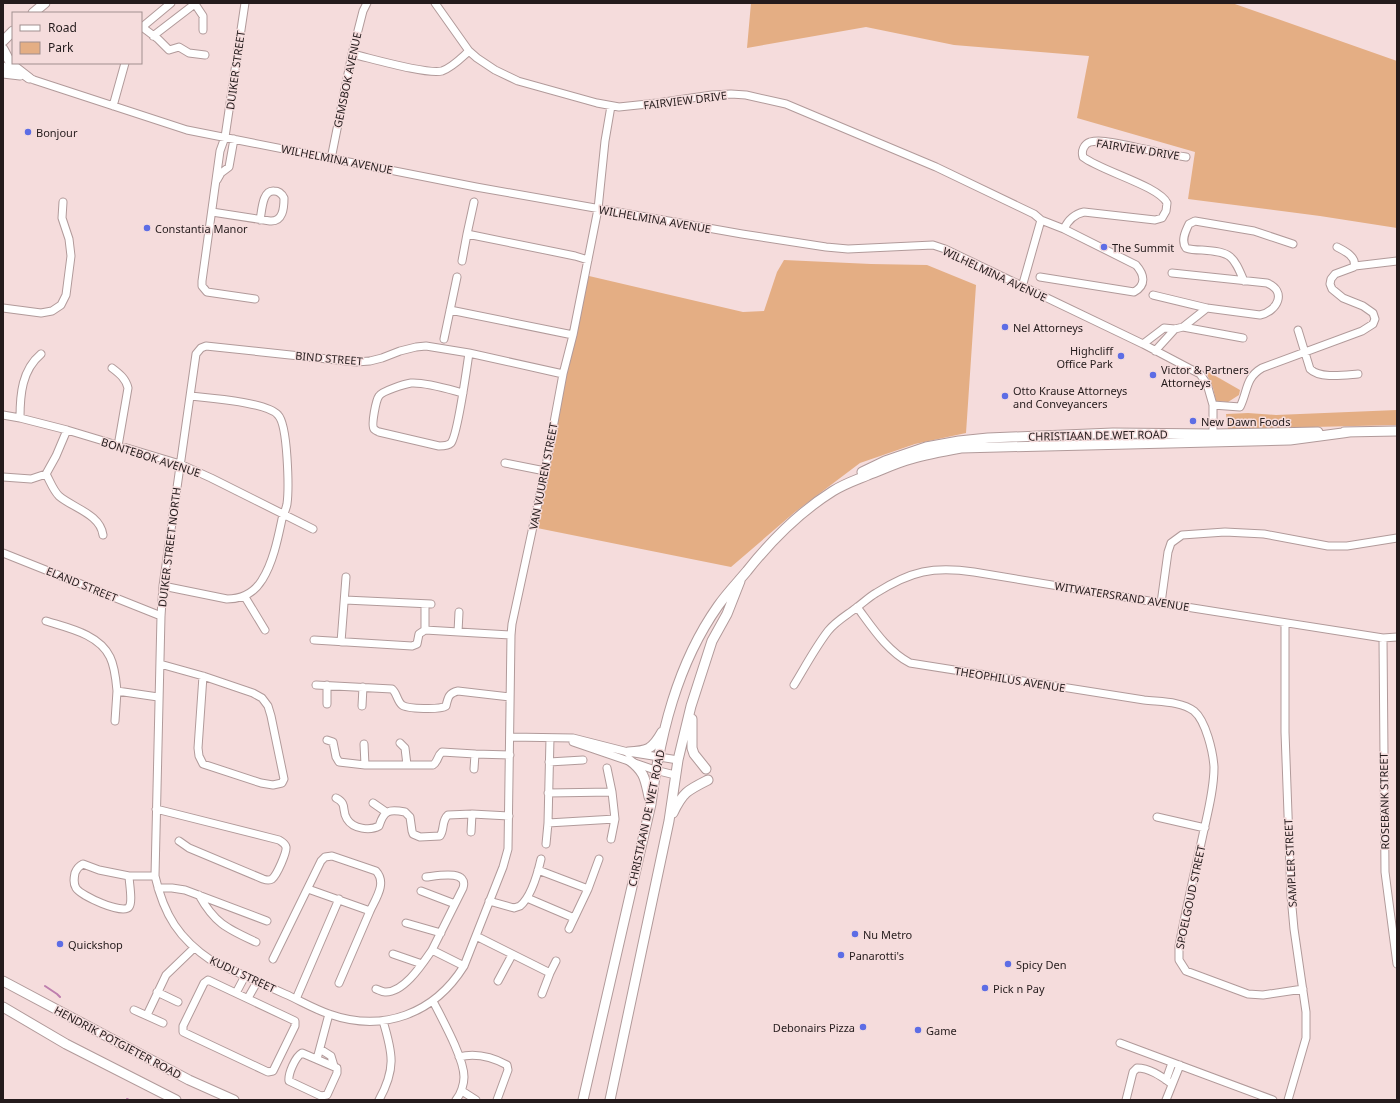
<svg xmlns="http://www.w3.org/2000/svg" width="1400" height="1103" font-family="'Noto Sans',sans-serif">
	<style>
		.green { fill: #e4ae84 }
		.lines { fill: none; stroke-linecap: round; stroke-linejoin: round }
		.stream { stroke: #be7eae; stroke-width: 2 }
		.street-casing { stroke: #b19a9a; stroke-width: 9 }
		.secondary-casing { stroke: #b19a9a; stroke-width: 11 }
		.street { stroke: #fff; stroke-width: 7 }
		.secondary { stroke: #fff; stroke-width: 9 }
		.poi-dot { fill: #5d6de5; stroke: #f5dcdc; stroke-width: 1.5 }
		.labels { text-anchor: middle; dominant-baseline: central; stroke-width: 3; stroke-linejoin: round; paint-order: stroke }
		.street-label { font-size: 11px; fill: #241b1c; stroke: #f5dcdc }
		.poi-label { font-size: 11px; fill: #241b1c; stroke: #f5dcdc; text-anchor: start }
	</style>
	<rect width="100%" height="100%" fill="#f5dcdc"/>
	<path class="green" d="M751 3H1232L1397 61V228L1320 216 1188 199 1195 152 1077 118 1089 56 954 45 866 27 747 48Z
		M784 260 871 264 927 265 976 285 966 433 915 444 860 463 795 512 731 567 537 528 563 374 589 276 743 312 764 311 777 272Z
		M1205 370 1240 390 1239 395 1228 402 1216 401 1213 388Z
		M1397 410V425L1228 429 1226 414 1248 413 1276 415Z"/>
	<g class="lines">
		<path class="stream" d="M45 986 57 994 60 997
			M127 1099 129 1100"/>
		<defs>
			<path id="street" d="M245 3 225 137 220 151 202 281V286L207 292 255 299
				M435 3 469 51 477 58 495 70 518 81 597 103 619 107 657 103 712 95 731 94 746 95 786 104 936 167 1034 214 1041 220 1022 287
				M195 4 203 16V30
				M142 27 158 39 169 50 179 47 189 53 205 55
				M141 28 171 3
				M153 36 196 3
				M352 54C370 58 427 75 442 71 453 67 461 58 469 51
				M3 66 34 80 187 130 476 187 742 234 826 247 848 249 933 245 945 249 1143 344 1200 374 1207 384 1213 405V438
				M3 74 20 76
				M113 106 125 63
				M331 159 352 54 363 11 367 3
				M217 180 221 173 229 167 234 139
				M212 212 270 221C283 222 284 208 284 198 282 194 279 191 274 191 262 190 262 211 260 220
				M1064 229C1068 220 1075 214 1084 212L1155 220 1162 218 1166 211 1167 203C1159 186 1101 171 1083 157 1081 151 1084 144 1090 142 1102 139 1118 144 1130 146 1149 150 1167 154 1186 157
				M467 234 474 202
				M462 261 467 234 575 256 588 260
				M1355 266 1397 261
				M1172 273 1267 283C1287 291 1278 311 1260 315L1207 308 1183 327
				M1040 277 1134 292C1147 285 1144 274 1136 265L1064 229 1041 220
				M1244 281C1233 255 1231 252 1202 250 1197 250 1191 250 1186 248 1181 241 1185 232 1189 224L1195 221 1254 231 1293 244
				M1153 295 1207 308
				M3 308 41 313 52 311 61 305 66 295 71 256 69 239 62 218 63 202
				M450 310 573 335
				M1298 330 1310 369C1320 379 1345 375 1358 374
				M444 339 457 277
				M1143 344 1164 328 1175 329 1183 327 1243 338
				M1155 351 1175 329
				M112 368C120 374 126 379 128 388L118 446
				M563 374 469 353 426 346 416 347 400 351 382 358 370 361 356 362 206 346 201 348 196 354 163 586 161 616 155 876C164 915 179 939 212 961 236 972 261 983 285 994 299 1000 314 1009 329 1014 383 1033 434 1014 464 966L503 867 508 849 511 635 512 624 545 471 563 374 573 335 598 209 605 141 611 106
				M463 393C448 389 426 382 411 383 405 384 382 391 379 396 376 400 371 425 374 429 376 431 377 431 379 432L439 446C443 446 448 446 451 443 457 436 467 367 469 353
				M1213 405 1240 407C1248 391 1245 378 1262 368L1362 331 1373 324 1375 319 1373 313 1363 306 1343 298 1332 289 1330 284 1331 279 1335 274 1354 267C1357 257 1345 251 1337 247
				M3 415 20 418 67 430 180 464 211 478 313 529
				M20 418C20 394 22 370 41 354
				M505 463 545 471
				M46 474C50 481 53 490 59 496 73 508 100 514 103 535
				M3 477 31 479 46 474 56 456 67 430
				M3 553 161 616
				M163 586 227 599C242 599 254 593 262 580 273 563 278 538 282 519 284 514 286 509 287 504 289 489 288 425 278 415 267 402 209 398 190 396
				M245 597 265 630
				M345 600 431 604
				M1161 603 1168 552 1171 543 1182 535 1225 532 1264 534 1328 546H1347L1397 538
				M857 607C872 627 887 651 910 663L1144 700C1159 702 1181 701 1194 711 1206 721 1213 752 1214 767 1214 791 1207 815 1202 839 1194 874 1186 910 1179 946V960L1186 971 1248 994 1263 995 1303 989
				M46 621C68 628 99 634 110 657 115 667 116 680 117 691
				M1285 623V732L1291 896 1294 929 1306 1012V1038L1288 1100
				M425 630V604
				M458 632 459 612
				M1383 638 1385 872 1397 964
				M314 640 412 646 417 644 419 634 425 630 511 635
				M341 642 346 577
				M160 664 203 676 253 693 262 698 268 706 271 716 284 779 282 783 273 785 261 783 203 764 199 756 198 748 203 676
				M316 685 392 689C397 693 397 701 402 705 407 709 440 710 446 706 448 697 449 693 458 691L510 697
				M794 685C805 667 815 648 828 631 836 621 847 615 856 608 863 603 869 597 876 593 911 571 933 566 974 572L1161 603 1383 638 1397 637
				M327 704V685
				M362 706 363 687
				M115 721 117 691 158 697
				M510 737 573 738 628 752 678 760
				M327 740 333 742 336 757 339 762 365 765
				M573 742 655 770 675 775
				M400 743 405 748 407 765H433C438 762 437 756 442 752L475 754
				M364 744 365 765H407
				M549 762 583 760
				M474 769 475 754 510 755
				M548 793 612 792 607 768
				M336 798C348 804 341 810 347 819 353 829 370 831 379 826 384 810 389 809 405 812L410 817 412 831 413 834 420 837 440 836C445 829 441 821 448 815L472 814
				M373 803 386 812
				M156 809 279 840C282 842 285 843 286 847 287 852 277 875 272 879 269 881 266 880 263 879L189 848 179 841
				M1157 817 1205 828
				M548 823 615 819
				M471 832 472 814 509 816
				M611 839 615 819 612 792
				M546 844 548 823 550 738
				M538 870 588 889 599 859
				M129 876 99 870 83 864C79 866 77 868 75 873 74 878 73 883 76 888 81 896 123 915 129 907 133 902 129 882 129 876H155
				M426 877C436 876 469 869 463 888L432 950
				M158 888H172L185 890 267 921
				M308 889 370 911 339 983
				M421 891 455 904
				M199 895C215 924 228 929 256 942
				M527 898 574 918
				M489 901 514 908 520 906C531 897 538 872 541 859
				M406 923 441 933
				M569 929 588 889
				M476 936 550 973 556 961
				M393 954 422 964
				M273 959 321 861 325 857 332 856 376 871C387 883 376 898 370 911
				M208 980 295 1021V1026L273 1071 268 1072 183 1032V1026L204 983Z
				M498 981 512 955
				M376 989C379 990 382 992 385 992 404 993 423 963 432 950L464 966
				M157 992 178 1002
				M236 993 245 976
				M542 994 550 973
				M248 998 257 982
				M296 999 339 899
				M433 1001C442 1019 464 1058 464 1077 464 1084 461 1094 456 1100
				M134 1010 163 1023
				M147 1015 166 975 194 948
				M1120 1043 1273 1100
				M320 1049 331 1056 334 1066
				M302 1053 337 1068V1073L327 1095 321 1096 289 1081C288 1074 295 1057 302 1053Z
				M459 1057C475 1053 492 1057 507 1065L508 1070 497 1100
				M317 1059 329 1014
				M1166 1080 1172 1063
				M462 1091 476 1100
				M379 1100C396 1069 393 1054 383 1021
				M1126 1100 1133 1072 1137 1068C1150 1068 1162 1077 1172 1084
				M1166 1100 1180 1065"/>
			<path id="secondary" d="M33 13 45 3
				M3 41 13 31
				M3 49 11 64 29 78
				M1344 432 1397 431
				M862 472 885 461 926 447 959 441 988 438 1113 433 1213 434 1318 432
				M692 719V748L694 754 706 769
				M628 752C647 751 652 750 662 732
				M629 760C645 772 645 779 649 797
				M673 813C683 792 688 790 708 780
				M3 981 189 1080 234 1100
				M3 1007 66 1044 176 1100
				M583 1100 651 804C660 735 677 664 718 606 727 593 737 583 747 571 770 542 801 511 833 491 844 484 856 480 868 475 882 470 896 463 911 459 927 454 944 451 961 448L1290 440 1350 432
				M610 1100 669 821 678 760 691 706 712 641 727 614 740 581"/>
		</defs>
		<use href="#street" class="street-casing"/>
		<use href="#secondary" class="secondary-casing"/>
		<use href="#street" class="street"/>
		<use href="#secondary" class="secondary"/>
	</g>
	<g class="poi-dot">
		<circle cx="28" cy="132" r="4"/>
		<circle cx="147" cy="228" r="4"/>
		<circle cx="1104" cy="247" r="4"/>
		<circle cx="1005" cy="327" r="4"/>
		<circle cx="1121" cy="356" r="4"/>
		<circle cx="1153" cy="375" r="4"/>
		<circle cx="1005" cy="396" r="4"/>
		<circle cx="1193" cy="421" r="4"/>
		<circle cx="855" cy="934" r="4"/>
		<circle cx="60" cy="944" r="4"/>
		<circle cx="841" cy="955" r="4"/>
		<circle cx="1008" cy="964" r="4"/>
		<circle cx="985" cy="988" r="4"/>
		<circle cx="863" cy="1027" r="4"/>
		<circle cx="918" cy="1030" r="4"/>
	</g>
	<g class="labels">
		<g class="street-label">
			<text transform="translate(235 70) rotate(-82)">DUIKER STREET</text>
			<text transform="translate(347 80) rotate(-78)">GEMSBOK AVENUE</text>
			<text transform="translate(685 100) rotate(-7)">FAIRVIEW DRIVE</text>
			<text transform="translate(1138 149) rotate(9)">FAIRVIEW DRIVE</text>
			<text transform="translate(337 159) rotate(11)">WILHELMINA AVENUE</text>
			<text transform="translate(655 219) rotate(10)">WILHELMINA AVENUE</text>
			<text transform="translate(995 274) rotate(25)">WILHELMINA AVENUE</text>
			<text transform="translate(329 358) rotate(5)">BIND STREET</text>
			<text transform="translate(1098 435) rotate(-1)">CHRISTIAAN DE WET ROAD</text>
			<text transform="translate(151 457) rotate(18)">BONTEBOK AVENUE</text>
			<text transform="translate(543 476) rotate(-79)">VAN VUUREN STREET</text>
			<text transform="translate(169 547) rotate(-83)">DUIKER STREET NORTH</text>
			<text transform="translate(82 584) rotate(22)">ELAND STREET</text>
			<text transform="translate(1122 596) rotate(9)">WITWATERSRAND AVENUE</text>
			<text transform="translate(1010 679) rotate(9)">THEOPHILUS AVENUE</text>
			<text transform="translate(1384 801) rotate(-91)">ROSEBANK STREET</text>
			<text transform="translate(646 818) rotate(-78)">CHRISTIAAN DE WET ROAD</text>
			<text transform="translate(1290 863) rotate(-93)">SAMPLER STREET</text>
			<text transform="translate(1190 897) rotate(-78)">SPOELGOUD STREET</text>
			<text transform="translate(243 974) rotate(25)">KUDU STREET</text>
			<text transform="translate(118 1042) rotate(28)">HENDRIK POTGIETER ROAD</text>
		</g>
		<g class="poi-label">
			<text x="36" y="132">Bonjour</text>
			<text x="155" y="228">Constantia Manor</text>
			<text x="1112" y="247">The Summit</text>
			<text x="1013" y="327">Nel Attorneys</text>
			<text x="1113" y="350" text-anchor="end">Highcliff<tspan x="1113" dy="13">Office Park</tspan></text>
			<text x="1161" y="369">Victor &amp; Partners<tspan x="1161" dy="13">Attorneys</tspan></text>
			<text x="1013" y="390">Otto Krause Attorneys<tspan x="1013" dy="13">and Conveyancers</tspan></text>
			<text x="1201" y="421">New Dawn Foods</text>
			<text x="863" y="934">Nu Metro</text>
			<text x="68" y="944">Quickshop</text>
			<text x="849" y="955">Panarotti's</text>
			<text x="1016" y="964">Spicy Den</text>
			<text x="993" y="988">Pick n Pay</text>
			<text x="855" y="1027" text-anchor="end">Debonairs Pizza</text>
			<text x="926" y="1030">Game</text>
		</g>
	</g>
	<rect width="1400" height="1103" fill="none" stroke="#241b1c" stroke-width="8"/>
	<rect x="12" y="12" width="130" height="52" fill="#f5dcdc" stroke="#a18f8f"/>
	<rect x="20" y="25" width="20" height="6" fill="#ffffff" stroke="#a18f8f"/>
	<text x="48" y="32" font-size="12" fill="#241b1c">Road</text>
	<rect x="20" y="42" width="20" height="12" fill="#e4ae84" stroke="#a18f8f"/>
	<text x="48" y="52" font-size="12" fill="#241b1c">Park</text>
</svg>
